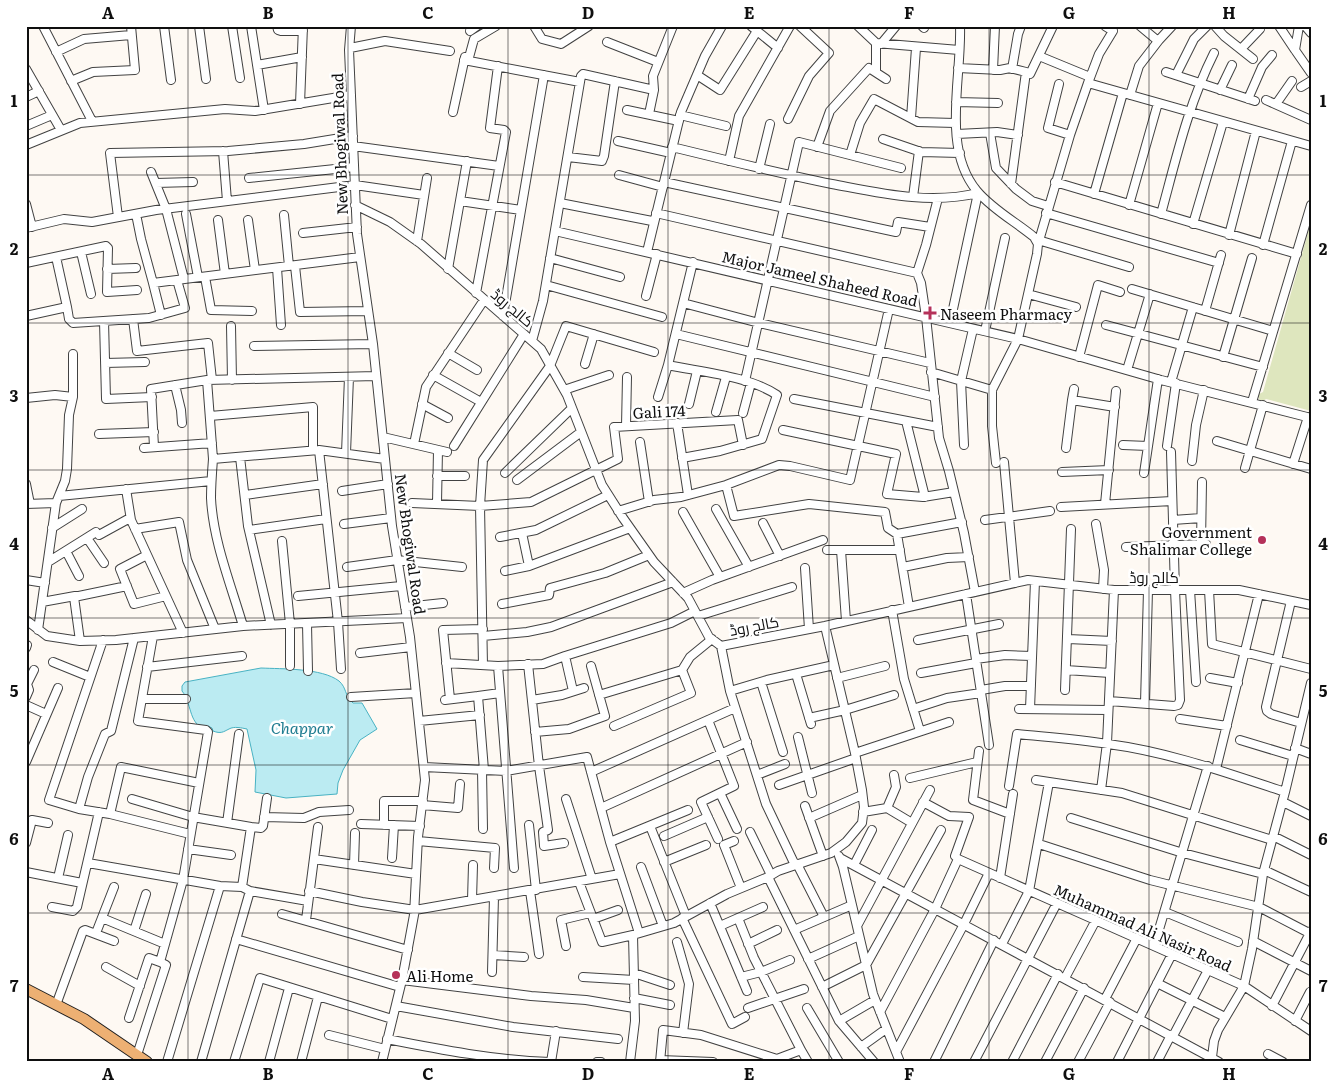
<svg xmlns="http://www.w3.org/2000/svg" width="1337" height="1088" font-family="Literata,Cairo,serif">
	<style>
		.green { fill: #dee6be }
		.water { fill: #bbebf2; stroke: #48b2c3 }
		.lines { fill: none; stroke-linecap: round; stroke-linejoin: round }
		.minor-casing { stroke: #424242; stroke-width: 10 }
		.major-casing { stroke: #202020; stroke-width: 12 }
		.minor { stroke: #fff; stroke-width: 8 }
		.major { stroke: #edb073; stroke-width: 10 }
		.grid { fill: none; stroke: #0f0f0f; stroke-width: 1; stroke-opacity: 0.55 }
		.poi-dot { fill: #b5325a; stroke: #fff; stroke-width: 2 }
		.labels { text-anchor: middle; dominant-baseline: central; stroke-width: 5; stroke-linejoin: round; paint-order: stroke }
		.street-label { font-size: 15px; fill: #0f0f0f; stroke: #fff }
		.poi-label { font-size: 15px; fill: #0f0f0f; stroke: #fff; text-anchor: start }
		.water-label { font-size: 16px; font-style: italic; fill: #217d91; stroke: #fff }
		.neatline { fill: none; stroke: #0f0f0f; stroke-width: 2 }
		.grid-label { font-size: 16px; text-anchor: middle; font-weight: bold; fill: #0f0f0f }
	</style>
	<rect width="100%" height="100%" fill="#fef9f3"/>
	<path class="green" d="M1311 222V411L1266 399 1263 401 1260 400 1258 397 1259 394 1263 392Z"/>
	<path class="water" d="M261 668C282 669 322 668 339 681 347 688 344 695 353 703H362L377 729 360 740 343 770 338 783 337 794 286 798 255 792 256 770 247 729C242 728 234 726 229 729 223 732 221 734 213 731L212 728 208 726 204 729C188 722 192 703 182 691V686L185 682Z"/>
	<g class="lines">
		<defs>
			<path id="minor" d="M43 26 92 121
				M164 26 171 80
				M199 26 206 79
				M232 26 240 78
				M251 26 264 110
				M277 26 278 30 281 31H303
				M351 26 349 50 357 234 373 344 392 526 410 637 425 780 418 837 414 915 402 980 382 1062
				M534 26 542 39 561 44 589 26
				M751 26 778 48
				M858 26 876 43 959 50
				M922 26 924 28
				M1140 26 1158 41
				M1215 26 1224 36 1253 59
				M1279 26 1295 50
				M1299 26 1295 50 1311 73
				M1305 26 1311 33
				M470 31 477 26
				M607 42 658 62
				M881 44 896 26
				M350 48 385 41 450 51
				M1241 49 1260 29
				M56 52 84 39 131 35
				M1039 56 1090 77
				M464 60 580 82
				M468 61 474 39 496 26
				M257 65 302 57
				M958 68 1000 70 1010 68 1026 72 1011 184
				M26 69 61 130
				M1012 69 1018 34 1021 26
				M993 70 995 26
				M876 71V43
				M1026 72 1030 74 1053 26
				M1166 72 1255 101
				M697 75 720 90 757 31
				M1176 75 1194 39 1207 26
				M71 81 93 72 135 70 131 26
				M1088 83 1099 54 1113 31 1105 26
				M1059 84 1048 128 1070 135
				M1301 87 1311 81
				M654 90 653 76 673 26
				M1220 90 1232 65
				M1130 95 1139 66 1159 40 1172 26
				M26 97 39 91
				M1248 99 1262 67 1272 55
				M1266 100 1311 120
				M956 102 998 103
				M300 104 303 26
				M1276 104 1292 81
				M627 110 679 121
				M453 112 465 57
				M680 115 726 126
				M911 118 916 48
				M788 119 809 76 829 53 800 26
				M26 126 52 115
				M990 133 996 168 1016 189 1032 201 1048 206
				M957 134 997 132 1018 135
				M883 139 921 152 960 153
				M618 141 671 153
				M26 145 80 123 225 109 255 111 351 95
				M353 146 499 166
				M672 147C725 160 778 173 832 184 880 193 929 205 978 193L950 323
				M817 147 830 111 869 68 886 79
				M223 151 227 201
				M850 155 860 123 874 99 918 122 955 123
				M568 157 602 161 604 156 615 81
				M729 161 739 116 790 26
				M759 169 770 124
				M151 172 166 209 184 279
				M619 175 663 187
				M249 178 354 167
				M664 182 896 232 898 222 930 227
				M1055 182 1297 254
				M156 183 193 182
				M1094 194 1123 93
				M913 197 919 151
				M460 201 521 210
				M560 203 652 221
				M26 204 32 227
				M355 205 390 222 421 244 541 349 567 395 602 485 623 518 654 562 688 598 709 637 721 646 825 626 1028 580 1114 590H1239L1311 605
				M1129 205 1158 103
				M656 213 917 273 921 283 926 317 939 438 949 471 964 533 975 592
				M1046 213 1219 263
				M136 214 141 239 153 283 360 257
				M186 214 198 277
				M1161 214C1176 159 1188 105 1214 53
				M284 215 289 266
				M118 217 110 153 228 151 304 144 353 136
				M218 220 225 274
				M248 220 255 270
				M1193 224 1223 122
				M26 228 64 219 92 222 156 210 355 185 424 195
				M555 231 1018 339 1161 380 1311 418
				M303 233 357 227
				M1229 235 1256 131
				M1038 240 1129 267
				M417 241 427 178
				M1038 244 1070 135 1088 83 1311 146
				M1263 245 1292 141
				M81 252 91 294
				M647 252 681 112 705 56 722 26
				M550 258 620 277
				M26 263 106 246 108 248 107 292 137 290
				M295 266 300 312 368 311
				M277 268 281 325
				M107 269 136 268
				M448 269 467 161
				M917 273 926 245 938 198
				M205 277 211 310 252 311
				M153 283 161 315
				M546 285 662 317
				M1132 289 1273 331
				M476 293 506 132 504 130 490 128 498 66
				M1028 294 1076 307
				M646 296 657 254
				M683 303 759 323 930 363
				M67 307 69 319 73 323 149 318 185 308 177 280
				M1205 311 1221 255
				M26 316 67 307 56 257
				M503 316 544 75
				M133 319 137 351 208 343 212 380
				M104 321 106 399 152 397
				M1106 325 1263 367
				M231 326 232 380
				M985 331 1005 238
				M676 334 935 397
				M532 341 543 301 581 76 583 74 654 90 649 114
				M254 346 373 344
				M448 353 477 370
				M1079 357 1098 285 1120 292
				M1223 357 1252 258
				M105 363 145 362
				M585 364 594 334
				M1127 370 1150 294
				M931 372 992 390 1018 339 1037 254 1038 244 1034 237C1016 222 993 210 977 191 941 148 962 78 960 26
				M433 375 481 402
				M745 381 799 142 901 168
				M1171 382 1193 307
				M175 385 181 410 182 423
				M1074 389 1072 400 1115 407
				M564 390 609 375
				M992 390V426L996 463
				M658 397 668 365
				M26 398 55 395 73 397
				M794 399 938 427
				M1252 402 1311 205
				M422 404 448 418
				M689 404 697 371
				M716 412 726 377
				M743 413 751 383
				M210 416 313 407V450
				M906 421 925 497
				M677 423 688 495
				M626 426 627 377
				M783 430 896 454 887 494 923 497 954 492
				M99 434 154 432
				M383 437 447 452
				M1217 441 1311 469
				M640 442 649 502
				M414 444 426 387 484 300
				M964 445 961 381 973 329
				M1123 445 1148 446
				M454 446 524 334
				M1167 446 1176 383
				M154 447 151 389 207 380
				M144 448 212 443
				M1066 448 1072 400
				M319 450 338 622 341 669
				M346 453 349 377
				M240 457 248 526 271 625
				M682 458 720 451 762 439 777 395C749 376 701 372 668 365L693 262
				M213 459 207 380 376 376
				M1192 461 1196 425 1204 390
				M1004 462 1015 583
				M1293 464 1308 417
				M1245 468 1263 405
				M1062 472 1109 470
				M505 473 572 408
				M1144 473 1158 379
				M437 476H465
				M517 480 581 432
				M26 484 30 504
				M726 485 734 516 809 504 885 512 888 528 897 534 962 522
				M126 489 131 520 183 633
				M342 491 388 484
				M245 495 323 484
				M59 496 211 481
				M412 503 480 506 531 502 618 459 614 427 738 420 743 445
				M437 503 438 450
				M26 504 56 503
				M1105 504 1116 391
				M1061 507 1172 501
				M716 509 749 567
				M618 511 654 500 681 497 726 485 779 465 790 466 850 480 889 309
				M683 512 720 577
				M985 520 1050 511
				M1173 520 1201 518
				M763 523 780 556
				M344 524 391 518
				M1096 524 1104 570 1103 589
				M52 528 82 509
				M135 529 179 522 187 560 215 629
				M249 530 326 519
				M522 533 529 566
				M897 534 909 607
				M99 535 130 518
				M500 537 536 530 608 495
				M87 538 104 563
				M282 541 290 624V666
				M1201 544 1202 482
				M1126 547 1206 544
				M827 550H900
				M841 550 846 621
				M66 551 79 576
				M147 555 120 569 134 604 166 596
				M48 562 96 532
				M347 567 397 560 462 567
				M903 567 947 558 969 557
				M805 568 809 629
				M505 571 529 566 630 528
				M26 580 45 583
				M1190 590 1196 682
				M1209 590 1212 644 1311 669
				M683 593 712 580 823 540
				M966 594 989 745
				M298 596 401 586
				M1291 601 1266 707 1267 711 1271 714 1301 723
				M42 602 75 596
				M502 604 549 595 550 588 605 573 649 555
				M405 607 443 603
				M892 610 904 679 920 731
				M698 616 792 587
				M26 620 47 636 80 641 116 640 243 626 407 618
				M307 624 308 671
				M243 626C231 585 213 541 211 498 211 485 212 472 213 459L319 450 385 459
				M38 630 56 503 65 481 67 469 69 415 73 397V354
				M483 636 527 632 551 627 673 582
				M1068 639 1112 641
				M103 640 49 800 79 809 110 814 190 834
				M918 640 999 624
				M80 641 74 597 127 586
				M721 646 730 691
				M26 648 27 645
				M360 653 411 647
				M976 659 1005 655 1032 656
				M53 662 90 677
				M446 663 498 666 543 664 565 656
				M528 664 539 766 548 830 543 832 544 846 564 843
				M483 665 480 506 483 460 550 366 566 326 654 352
				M498 666 514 868
				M147 667 242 656
				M1066 670 1110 673
				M921 673 976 663
				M796 674 811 724
				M837 678 885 666
				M1210 678 1238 683
				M761 682 783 752
				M981 690 1005 686H1031
				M1065 690 1071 529
				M573 691 565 656 671 623 695 611
				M599 695 682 670
				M26 697 29 690 27 684 34 670
				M351 697 416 693
				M142 699H186
				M450 699 443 630 483 629
				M445 700 478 696
				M532 700 562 695 584 688
				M1109 701 1174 706 1178 705 1180 700 1175 590 1171 452
				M1145 703 1148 590
				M26 705 46 714
				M913 709 947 698 981 693
				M1019 709 1108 710
				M1030 709 1035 581
				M809 718 845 710 894 695
				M1180 719 1227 726
				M708 720 734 786 701 802 718 839
				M419 721 480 715
				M614 726 691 693 682 670 690 657 712 639
				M535 732 569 729 605 716 591 666
				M798 737 812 793
				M1240 740 1293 756
				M1295 748 1311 754
				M979 751 973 800 1010 814
				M855 753 949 722
				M26 762 58 688
				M424 767 506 771 587 757 610 842 639 933
				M1216 769 1259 594
				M482 770 483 829
				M484 770 478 696 500 693
				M591 772 735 708
				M757 775 785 764
				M910 778 977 762
				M1036 780 1122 793 1272 840
				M779 785 856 758
				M1009 786 1017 734C1047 737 1078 739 1108 744 1169 752 1227 773 1285 792
				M1101 790 1107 743 1114 590
				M720 793 737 829
				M132 799 193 817 251 827 242 887
				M566 799 592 879
				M1283 802 1311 816
				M422 805 458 808 460 784
				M805 806 823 856
				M601 808 747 742
				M887 808 896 787 894 775
				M79 809 88 777 105 734 111 731 134 638
				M863 812 887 808 912 823
				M110 814 121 767 199 783
				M264 817 304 818 319 812 349 810
				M809 818 862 795
				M1071 818 1183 853 1263 874
				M227 823 239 734
				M361 824 420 826
				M384 825V801H423
				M529 825 536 890
				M650 826 686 916
				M251 827 261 828 263 826 267 798
				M750 832 771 875
				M664 836 708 817
				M1273 836 1311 855
				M418 841 495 848 494 868
				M734 841 724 845 741 888
				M610 842 688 810
				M26 843 32 820 48 823
				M1039 844 1150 880 1259 907 1311 934
				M188 849 231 855
				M839 856 843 867 873 994 900 1062
				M392 858 394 825
				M840 858 1219 1062
				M314 859 416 874
				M958 859 1244 986 1311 1031
				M664 862 706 845
				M88 863 220 886 242 887 250 891 308 901
				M797 864 824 917
				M354 865 355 833
				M795 865 766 804 730 691 767 680 834 665
				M854 865 872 830
				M641 867 663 926
				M1264 870 1311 892
				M26 872 82 883
				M768 877 839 1021 874 1062
				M58 878 68 835
				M1000 878 1013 794
				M579 882 602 942 633 935
				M309 891 362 902 415 910 620 874
				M530 891 539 954
				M472 900 473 865
				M710 903 747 991
				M52 907 73 911 77 907 99 812
				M1165 912 1238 942
				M282 914 408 950
				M102 918 165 944
				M682 918 732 1024 745 1017
				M738 918 754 958 801 1050
				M593 919 618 910
				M306 920 318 827
				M720 926 763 907
				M857 926 930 790
				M794 930 852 905
				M134 931 146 894
				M96 933 114 887
				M236 939 400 987
				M1253 941 1311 971
				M677 942 689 984 683 1033
				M748 944 777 930
				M1002 944 1029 891 1049 782
				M566 946 561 920 590 913
				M1154 946 1208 766
				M493 955 524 957
				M808 959 859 936
				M106 967 140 986
				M492 972 494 897
				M634 973 670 985
				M583 977 634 980
				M741 977 761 972 790 960
				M1065 978 1096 920
				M402 980 531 996 586 1000 634 1008
				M1157 983 1225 1017
				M822 987 866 965 941 830
				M634 998 670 1005
				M1105 999 1137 938
				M56 1005 83 931 85 930 114 941
				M396 1006 513 1027 618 1039
				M1272 1006 1311 931
				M748 1008 804 989
				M807 1008 839 1062
				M880 1012 935 909 958 859 955 856 969 817 949 816 923 802
				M129 1018 149 958 160 962
				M839 1021 875 1000
				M1295 1021 1310 992
				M329 1035 385 1049
				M1173 1036 1208 970
				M387 1039C442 1050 495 1060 550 1062
				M861 1047 886 1029
				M897 1050 964 924 989 873
				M1268 1054 1283 1062
				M137 1055 166 965 160 962 183 880 208 732 206 730 138 721 153 636
				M1212 1057 1214 1041 1218 1030 1244 986 1252 949 1263 874 1285 792 1311 683
				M660 1060 713 1062
				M167 1062 220 886
				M201 1062 250 891
				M234 1062 260 978 392 1019
				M269 1062 289 988
				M301 1062 318 997
				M551 1062 556 1031
				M597 1062H601
				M630 1062 635 1021 633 935 674 923 727 894 768 877 778 871 831 853 846 842 862 823 864 807 862 790 855 753 825 626
				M660 1062 663 1030 701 1035 777 1059
				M776 1062 777 1059 801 1050 808 1062
				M934 1062 994 940
				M974 1062 1057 903
				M1012 1062 1058 974
				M1045 1062 1084 988
				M1078 1062 1110 1002
				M1117 1062 1172 954
				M1157 1062 1171 1035"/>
			<path id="major" d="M26 989 84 1019 147 1062"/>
		</defs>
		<use href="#minor" class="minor-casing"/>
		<use href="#major" class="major-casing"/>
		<use href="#minor" class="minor"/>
		<use href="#major" class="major"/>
	</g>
	<path class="grid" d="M188 26V1062M348 26V1062M508 26V1062M668 26V1062M829 26V1062M989 26V1062M1149 26V1062M26 175H1311M26 323H1311M26 470H1311M26 618H1311M26 765H1311M26 913H1311"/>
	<g class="poi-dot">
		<path d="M927.5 305.5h5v5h5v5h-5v5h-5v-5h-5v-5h5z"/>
		<circle cx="1262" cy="540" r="5"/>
		<circle cx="396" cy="975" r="5"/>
	</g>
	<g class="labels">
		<g class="street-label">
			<text transform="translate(339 144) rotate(-92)">New Bhogiwal Road</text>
			<text transform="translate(820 278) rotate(13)">Major Jameel Shaheed Road</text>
			<text transform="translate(513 307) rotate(40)">کالج روڈ</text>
			<text transform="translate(659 411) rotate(-3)">Gali 174</text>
			<text transform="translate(411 544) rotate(82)">New Bhogiwal Road</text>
			<text x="1154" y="576">کالج روڈ</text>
			<text transform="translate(754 625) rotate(-11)">کالج روڈ</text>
			<text transform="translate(1143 927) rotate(24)">Muhammad Ali Nasir Road</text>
		</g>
		<g class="poi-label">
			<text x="940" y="313">Naseem Pharmacy</text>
			<text x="1252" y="531" text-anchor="end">Government<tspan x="1252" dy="17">Shalimar College</tspan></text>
			<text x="406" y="975">Ali Home</text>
		</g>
		<g class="water-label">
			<text x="302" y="727">Chappar</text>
		</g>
	</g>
	<rect width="1337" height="1088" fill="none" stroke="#ffffff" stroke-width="55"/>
	<rect x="28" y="28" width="1282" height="1032" class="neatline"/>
	<g class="grid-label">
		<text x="108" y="19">A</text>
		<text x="268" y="19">B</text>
		<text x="428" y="19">C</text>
		<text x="588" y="19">D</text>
		<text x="749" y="19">E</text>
		<text x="909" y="19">F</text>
		<text x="1069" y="19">G</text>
		<text x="1229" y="19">H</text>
		<text x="14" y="107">1</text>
		<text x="1323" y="107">1</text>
		<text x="14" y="255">2</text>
		<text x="1323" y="255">2</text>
		<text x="14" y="402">3</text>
		<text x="1323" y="402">3</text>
		<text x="14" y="550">4</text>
		<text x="1323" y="550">4</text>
		<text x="14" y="697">5</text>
		<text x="1323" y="697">5</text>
		<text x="14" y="845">6</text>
		<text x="1323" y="845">6</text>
		<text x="14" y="992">7</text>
		<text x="1323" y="992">7</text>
		<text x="108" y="1080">A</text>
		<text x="268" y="1080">B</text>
		<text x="428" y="1080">C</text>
		<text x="588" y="1080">D</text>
		<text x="749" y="1080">E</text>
		<text x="909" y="1080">F</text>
		<text x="1069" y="1080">G</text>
		<text x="1229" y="1080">H</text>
	</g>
</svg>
